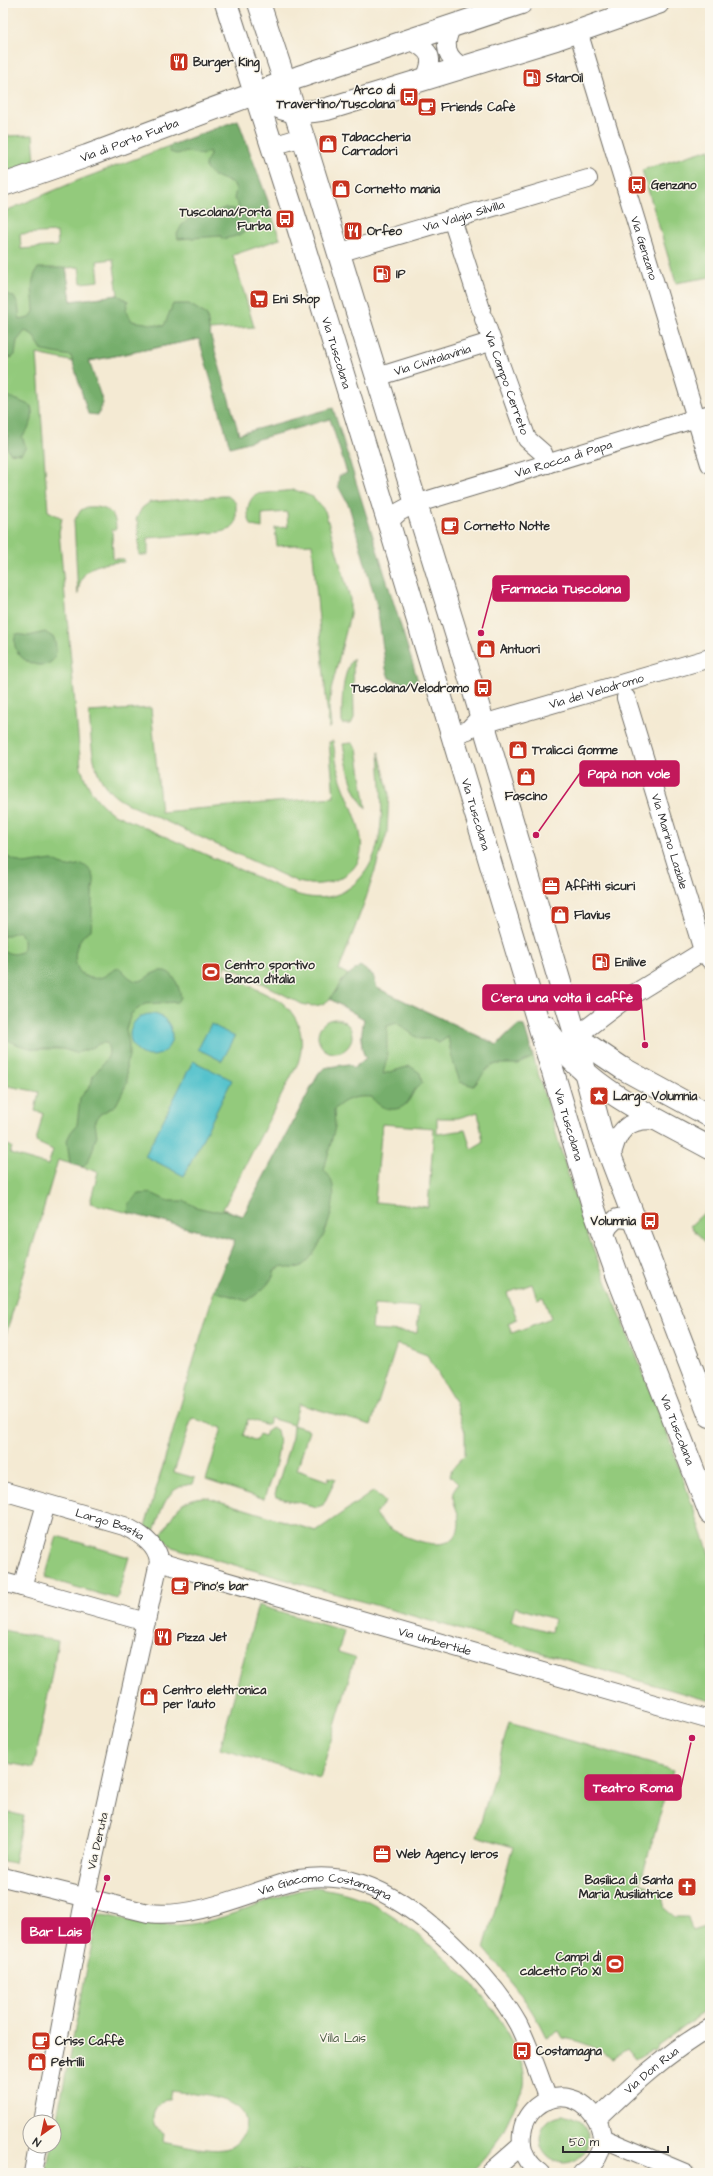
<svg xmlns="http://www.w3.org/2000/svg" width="713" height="2176" font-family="'Architects Daughter',sans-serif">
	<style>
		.green { fill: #93ca7c; stroke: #5f7a54; fill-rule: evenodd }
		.forest { fill: #76ae6c; stroke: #506c4c }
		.water { fill: #55c2cc; stroke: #40767c }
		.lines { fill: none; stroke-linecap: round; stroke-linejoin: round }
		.minor-casing { stroke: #716e66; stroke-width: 20 }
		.major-casing { stroke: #716e66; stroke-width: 24 }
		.minor { stroke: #fff; stroke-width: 18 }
		.major { stroke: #fff; stroke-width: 22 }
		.labels { text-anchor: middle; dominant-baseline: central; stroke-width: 3; stroke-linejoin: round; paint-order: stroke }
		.poi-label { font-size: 12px; font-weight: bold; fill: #2b2b2b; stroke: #fbf7ec; text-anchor: start }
		.street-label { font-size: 12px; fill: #2b2b2b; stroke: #fbf7ec }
		.park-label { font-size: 12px; fill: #4a5b43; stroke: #fbf7ec }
		.leader { fill: none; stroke: #c2185b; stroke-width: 1.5 }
		.callout-dot { fill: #c2185b; stroke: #fbf7ec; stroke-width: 1.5 }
		.callout { fill: #c2185b; stroke: #c2185b; stroke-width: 1.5 }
		.callout-label { font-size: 13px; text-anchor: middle; font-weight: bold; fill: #fff }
	</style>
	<rect width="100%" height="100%" fill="#fbf7ec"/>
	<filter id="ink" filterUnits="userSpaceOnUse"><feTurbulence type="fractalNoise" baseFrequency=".025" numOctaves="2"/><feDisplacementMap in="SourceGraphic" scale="8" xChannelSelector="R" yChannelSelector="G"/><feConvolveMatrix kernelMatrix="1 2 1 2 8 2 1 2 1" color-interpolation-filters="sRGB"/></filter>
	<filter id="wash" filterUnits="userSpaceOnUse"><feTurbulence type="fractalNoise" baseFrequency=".012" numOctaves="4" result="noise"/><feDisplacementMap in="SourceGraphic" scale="16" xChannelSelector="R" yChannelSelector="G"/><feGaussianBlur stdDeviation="0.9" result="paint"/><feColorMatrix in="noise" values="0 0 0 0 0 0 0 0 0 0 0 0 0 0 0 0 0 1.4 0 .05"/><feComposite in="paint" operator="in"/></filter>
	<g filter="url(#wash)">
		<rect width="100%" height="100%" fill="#f4ead3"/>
		<path class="green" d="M238 120 280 239 233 255 254 327 209 330 199 339 80 363 37 354 48 511 62 518 59 532 81 768C87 787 96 801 112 813L290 892C308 899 329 901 346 890 392 861 381 798 379 752L389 794 387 833 366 898 339 970 497 1045 507 1034 524 1026 582 1221 663 1422 710 1556V1701L172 1547 161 1536C174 1514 178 1498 206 1497L316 1531 374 1491 385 1502 375 1514C386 1529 401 1535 419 1541 436 1546 459 1547 459 1522 459 1506 447 1501 458 1484L450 1476 452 1469 465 1455V1432L455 1402 427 1355 397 1344 371 1425 299 1404 293 1425 309 1430 297 1470 328 1481 329 1477 336 1479 323 1505 317 1507 276 1497 275 1494 292 1437 293 1425 270 1418 268 1425 248 1419 243 1435 256 1441 259 1434 265 1436 268 1429 272 1427 277 1430C283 1454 271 1476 264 1499L206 1480 222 1428 192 1418 174 1472 195 1478 193 1484C165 1486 163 1508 154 1531L145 1527 214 1291 235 1240 90 1203 98 1172 58 1160 3 1344V1143L12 1147 10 1154 48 1165 53 1150 36 1142 43 1113 35 1111 39 1092 3 1085V212L79 180ZM57 232 58 246 21 249 20 234ZM113 259 118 295 71 301 66 268 79 267 81 283 99 281 97 261ZM226 965 302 1004C314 1007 320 1007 330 999L364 1019C362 1030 359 1048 366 1058L354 1068 349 1064 324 1068 318 1075 243 1216 223 1209 298 1063C306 1039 300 1016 280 1001L222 972ZM478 1112 483 1142 471 1149 465 1130 437 1134V1118H458ZM382 1124 434 1128 428 1207 375 1202ZM532 1284 537 1299 543 1297 551 1318 512 1333 508 1323 517 1319 507 1293ZM374 1304 419 1307 417 1333 372 1330ZM515 1607 554 1619 551 1632 511 1621Z
			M33 135 35 161 3 174V136Z
			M710 149V277L676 283 642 170Z
			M295 490 313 497 325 511 350 598V615L331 690 329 710 331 727 329 729 312 544 277 546 275 528 288 527 287 512 262 514V528L252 526C246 516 246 502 256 494Z
			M223 496H228L236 503V522L231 529 221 532 148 538V555H139L138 523 136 519 142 508 150 502Z
			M87 507C105 506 116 511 116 529L112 530 113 559H124V562C99 563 80 565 78 595L74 521 81 510Z
			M353 658 354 718 351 724H342C342 704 341 676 353 658Z
			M151 708 161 812 334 797 329 742 333 741C335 755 337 768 341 780 351 810 381 856 342 877 327 885 314 886 298 882L126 803C90 785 92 747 89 712Z
			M352 743 357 748 366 808C351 792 347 764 343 744Z
			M318 1036a17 17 0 1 1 34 0a17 17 0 1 1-34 0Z
			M710 1207V1247L690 1226Z
			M57 1536 129 1557 117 1599 45 1578Z
			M258 1605 344 1631 338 1652 355 1657 320 1778 220 1749Z
			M3 1630 58 1641 34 1768 3 1762Z
			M509 1723 673 1770 640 1883 661 1891 665 1909 675 1917H688L692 1931 710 1925V2008L658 2045 654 2051 651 2050 635 2059 627 2049 613 2058C597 2048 582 2041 563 2038L559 2031 546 2037C530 2003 507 1976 484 1948L513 1847 477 1836Z
			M3 1811 24 1816 14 1863 3 1861Z
			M316 1887C333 1890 350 1893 366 1901 401 1918 446 1957 473 1985 493 2006 529 2057 524 2086 509 2117 498 2151 469 2173L46 2172 51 2146H54V2132L98 1914C125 1919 153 1927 180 1925 228 1923 270 1894 316 1887ZM171 2091C192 2094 260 2096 243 2134 239 2141 233 2148 224 2149 208 2152 180 2144 163 2141L164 2133 155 2127C150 2116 155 2099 169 2100Z
			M540 2139a24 24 0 1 1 48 0a24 24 0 1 1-48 0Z"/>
		<path class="forest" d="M238 120 271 209 263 215 246 217 250 226C244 236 232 237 222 239L221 236 178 239 177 234 182 225 195 214 202 211 211 213 225 208 239 210 238 204 234 199 236 189 233 183 214 176 206 169 205 164 210 155 209 151 202 155 188 152 176 154 170 152 169 146Z
			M38 268H66L71 301 118 295 128 301 126 310 132 321 164 326 173 304H189L207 315 209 330 239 434 333 408 418 681 405 684 389 678 386 669 377 606 349 506 338 486 339 476 347 473 330 419 230 447 199 339 89 361 103 403 98 415 88 414 71 356 43 351 32 334 25 331 17 341 15 355 11 358 3 356V290L7 294 14 297 18 304 20 320 29 318 34 312C34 296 28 284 38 268Z
			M3 394 31 406C35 419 30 427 22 437L26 447 21 454 10 453 7 448 9 436 3 434Z
			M45 632 54 638C68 683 4 665 16 634L29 636Z
			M3 855 24 864 52 860 67 867 82 864C101 876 92 882 92 899 92 910 92 919 91 930 72 939 68 974 91 978 106 981 109 969 120 968 125 973 130 980 137 981 145 981 148 975 154 973 172 964 179 985 181 998L177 1002 145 1004 131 1014 126 1029 129 1045V1057L126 1064 127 1083 116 1105 99 1115 95 1123 97 1136C93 1142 95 1146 92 1152 90 1158 87 1163 83 1167L70 1164 67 1140 71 1132 77 1125 80 1098 91 1085 93 1076 108 1057 109 1051 107 1043H101L89 1049 76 1053 63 1049H34L19 1045 3 1038V952L14 954 22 952C24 945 24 937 19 931L3 937Z
			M360 966 373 975 377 988 497 1045 518 1025 524 1026 533 1057 519 1064H496L488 1068 474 1086 460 1082 452 1059 448 1037 439 1043 430 1039H419L397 1023 387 1026V1058L383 1074 410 1066 420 1073 422 1083C412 1091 415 1091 409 1100 400 1115 379 1110 372 1097 356 1096 345 1098 334 1110L335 1127 324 1170C326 1173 330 1176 331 1180 341 1200 321 1252 303 1265 297 1269 290 1269 283 1266L275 1270C271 1285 260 1292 247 1301L214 1291 235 1240 128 1213 129 1203 139 1194 151 1193 168 1201H185L196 1207 213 1211 223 1210 243 1216 318 1075 324 1068 349 1064 354 1068 366 1058C359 1048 362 1030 364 1019L330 999 344 978Z"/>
		<path class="water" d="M130 1035a21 21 0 1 1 42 0a21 21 0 1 1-42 0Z
			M211 1024 235 1037 222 1061 198 1049Z
			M193 1061 232 1080 184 1176 145 1156Z"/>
	</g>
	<g filter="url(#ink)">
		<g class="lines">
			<defs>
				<g id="minor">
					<path d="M452 26C443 44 445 57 463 67"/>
					<path id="s1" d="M578 31 710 464"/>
					<path d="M412 41C432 52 434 58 425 79"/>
					<path d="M272 146 303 137"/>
					<path d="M452 219 481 309"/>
					<path id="s2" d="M338 253 588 179"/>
					<path id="s3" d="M484 319 527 439 543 453 547 464"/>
					<path id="s4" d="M377 377 487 343"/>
					<path id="s5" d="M388 522 399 512 412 505 710 414"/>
					<path id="s6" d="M626 698 702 947 710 960"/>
					<path id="s7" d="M483 724 710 658"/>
					<path d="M451 735 468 730 481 716"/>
					<path d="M566 1044 624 1000 710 947"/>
					<path d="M611 1160C616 1130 628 1117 660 1121"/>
					<path d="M603 1237 609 1226 617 1218 628 1219 635 1223"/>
					<path id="s8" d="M3 1491 124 1526C139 1533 157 1544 159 1562L82 1912 43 2122"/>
					<path d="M46 1504 22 1587 146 1622"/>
					<path id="s9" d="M159 1562 710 1720"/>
					<path d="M3 1582 22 1587"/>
					<path id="s10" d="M3 1877 148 1913C200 1919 250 1891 299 1879 320 1876 342 1877 362 1884 417 1902 490 1974 518 2024 530 2048 539 2075 548 2100"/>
					<path id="s11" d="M597 2119C632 2085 668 2052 710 2028"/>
					<path d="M602 2138 685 2173"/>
					<path d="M33 2173 38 2146"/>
					<path d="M490 2173 522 2145"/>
					<path d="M541 2173C528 2164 520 2150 522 2134 523 2124 528 2114 536 2107 579 2072 631 2141 582 2173"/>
				</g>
				<g id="major">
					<path id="s12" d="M226 3 298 227 392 534 594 1209 618 1277 710 1513"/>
					<path d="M259 3 303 137 475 695 576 1037 601 1132 710 1416"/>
					<path d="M255 93C281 112 295 115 327 109L556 39 658 3"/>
					<path id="s13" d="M3 185 87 156 299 77 521 3"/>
					<path d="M545 1026C586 1089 646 1113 710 1148"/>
					<path d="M576 1037 622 1068 710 1116"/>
				</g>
			</defs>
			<use href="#minor" class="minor-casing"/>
			<use href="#major" class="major-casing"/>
			<use href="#minor" class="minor"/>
			<use href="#major" class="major"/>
		</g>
	</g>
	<defs>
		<symbol id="restaurant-square" viewBox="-11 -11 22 22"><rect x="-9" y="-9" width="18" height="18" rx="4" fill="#c8321e" stroke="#fbf7ec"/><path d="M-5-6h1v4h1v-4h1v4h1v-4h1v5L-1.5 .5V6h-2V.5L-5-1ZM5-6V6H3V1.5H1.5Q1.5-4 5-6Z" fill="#fff"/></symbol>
		<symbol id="fuel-square" viewBox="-11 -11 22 22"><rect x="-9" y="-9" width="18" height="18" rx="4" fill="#c8321e" stroke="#fbf7ec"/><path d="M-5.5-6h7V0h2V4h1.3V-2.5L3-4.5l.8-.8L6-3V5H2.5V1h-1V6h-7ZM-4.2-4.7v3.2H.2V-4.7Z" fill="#fff"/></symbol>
		<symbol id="bus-square" viewBox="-11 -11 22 22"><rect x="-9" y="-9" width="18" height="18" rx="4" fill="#c8321e" stroke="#fbf7ec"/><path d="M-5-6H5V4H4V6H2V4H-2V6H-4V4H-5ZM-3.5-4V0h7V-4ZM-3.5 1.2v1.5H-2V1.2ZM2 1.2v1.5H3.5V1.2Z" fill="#fff"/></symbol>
		<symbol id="cafe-square" viewBox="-11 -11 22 22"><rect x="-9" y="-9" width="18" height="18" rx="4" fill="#c8321e" stroke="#fbf7ec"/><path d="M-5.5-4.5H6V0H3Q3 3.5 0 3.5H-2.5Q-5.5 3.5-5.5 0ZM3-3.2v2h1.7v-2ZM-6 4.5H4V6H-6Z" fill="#fff"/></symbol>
		<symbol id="shop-square" viewBox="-11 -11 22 22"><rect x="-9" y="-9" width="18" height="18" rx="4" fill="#c8321e" stroke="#fbf7ec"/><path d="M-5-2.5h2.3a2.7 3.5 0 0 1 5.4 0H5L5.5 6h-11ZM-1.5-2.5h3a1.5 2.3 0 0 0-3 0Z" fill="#fff"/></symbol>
		<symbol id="supermarket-square" viewBox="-11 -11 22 22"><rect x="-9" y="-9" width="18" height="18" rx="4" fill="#c8321e" stroke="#fbf7ec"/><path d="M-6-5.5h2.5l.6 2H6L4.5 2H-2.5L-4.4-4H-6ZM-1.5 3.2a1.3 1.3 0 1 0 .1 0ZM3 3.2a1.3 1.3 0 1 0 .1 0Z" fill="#fff"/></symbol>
		<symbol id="office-square" viewBox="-11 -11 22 22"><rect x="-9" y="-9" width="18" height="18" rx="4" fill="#c8321e" stroke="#fbf7ec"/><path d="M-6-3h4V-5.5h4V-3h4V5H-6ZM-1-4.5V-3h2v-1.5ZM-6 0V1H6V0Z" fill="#fff"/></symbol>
		<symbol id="stadium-square" viewBox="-11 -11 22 22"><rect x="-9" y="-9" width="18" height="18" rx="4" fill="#c8321e" stroke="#fbf7ec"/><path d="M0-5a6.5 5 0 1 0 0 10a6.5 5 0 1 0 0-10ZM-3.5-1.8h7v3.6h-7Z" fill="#fff"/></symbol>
		<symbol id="sight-square" viewBox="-11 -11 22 22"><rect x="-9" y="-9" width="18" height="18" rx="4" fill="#c8321e" stroke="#fbf7ec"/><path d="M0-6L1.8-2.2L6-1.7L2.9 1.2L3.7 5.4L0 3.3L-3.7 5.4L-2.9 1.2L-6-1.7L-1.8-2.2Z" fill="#fff"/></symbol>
		<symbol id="church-square" viewBox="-11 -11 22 22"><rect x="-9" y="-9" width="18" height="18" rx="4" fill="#c8321e" stroke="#fbf7ec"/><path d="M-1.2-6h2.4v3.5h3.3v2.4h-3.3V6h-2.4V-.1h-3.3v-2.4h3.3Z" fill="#fff"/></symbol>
	</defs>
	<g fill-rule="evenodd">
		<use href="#restaurant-square" x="168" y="51" width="22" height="22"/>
		<use href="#fuel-square" x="521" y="67" width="22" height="22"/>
		<use href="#bus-square" x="398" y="86" width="22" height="22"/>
		<use href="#cafe-square" x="416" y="96" width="22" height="22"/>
		<use href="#shop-square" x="317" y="133" width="22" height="22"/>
		<use href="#bus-square" x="626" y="174" width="22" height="22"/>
		<use href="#shop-square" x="330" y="178" width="22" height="22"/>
		<use href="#bus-square" x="274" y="208" width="22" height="22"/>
		<use href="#restaurant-square" x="342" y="220" width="22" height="22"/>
		<use href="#fuel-square" x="371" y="263" width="22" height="22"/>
		<use href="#supermarket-square" x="248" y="288" width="22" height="22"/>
		<use href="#cafe-square" x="439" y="515" width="22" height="22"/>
		<use href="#shop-square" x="475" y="638" width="22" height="22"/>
		<use href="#bus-square" x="472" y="677" width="22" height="22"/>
		<use href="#shop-square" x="507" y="739" width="22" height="22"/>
		<use href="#shop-square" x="515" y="766" width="22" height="22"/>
		<use href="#office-square" x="540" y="875" width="22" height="22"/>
		<use href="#shop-square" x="549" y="904" width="22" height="22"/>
		<use href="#fuel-square" x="590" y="951" width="22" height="22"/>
		<use href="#stadium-square" x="200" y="961" width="22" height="22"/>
		<use href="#sight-square" x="588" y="1085" width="22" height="22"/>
		<use href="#bus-square" x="639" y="1210" width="22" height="22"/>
		<use href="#cafe-square" x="169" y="1575" width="22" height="22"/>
		<use href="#restaurant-square" x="152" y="1626" width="22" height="22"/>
		<use href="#shop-square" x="138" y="1686" width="22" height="22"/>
		<use href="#office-square" x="371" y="1843" width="22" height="22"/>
		<use href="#church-square" x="676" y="1876" width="22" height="22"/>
		<use href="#stadium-square" x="604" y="1953" width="22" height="22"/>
		<use href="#cafe-square" x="30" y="2030" width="22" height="22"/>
		<use href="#bus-square" x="511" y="2040" width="22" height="22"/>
		<use href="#shop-square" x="26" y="2051" width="22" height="22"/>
	</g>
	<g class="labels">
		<g class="poi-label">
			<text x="193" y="62">Burger King</text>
			<text x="546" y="78">StarOil</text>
			<text x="395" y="90" text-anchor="end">Arco di<tspan x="395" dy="14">Travertino/Tuscolana</tspan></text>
			<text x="441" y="107">Friends Cafè</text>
			<text x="342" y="137">Tabaccheria<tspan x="342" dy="14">Carradori</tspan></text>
			<text x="651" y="185">Genzano</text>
			<text x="355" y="189">Cornetto mania</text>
			<text x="271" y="212" text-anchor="end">Tuscolana/Porta<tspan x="271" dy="14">Furba</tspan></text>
			<text x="367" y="231">Orfeo</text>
			<text x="396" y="274">IP</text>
			<text x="273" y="299">Eni Shop</text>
			<text x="464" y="526">Cornetto Notte</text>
			<text x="500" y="649">Antuori</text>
			<text x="469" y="688" text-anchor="end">Tuscolana/Velodromo</text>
			<text x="532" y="750">Tralicci Gomme</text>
			<text x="526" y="796" text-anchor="middle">Fascino</text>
			<text x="565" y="886">Affitti sicuri</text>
			<text x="574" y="915">Flavius</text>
			<text x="615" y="962">Enilive</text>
			<text x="225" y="965">Centro sportivo<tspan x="225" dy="14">Banca d'Italia</tspan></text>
			<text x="613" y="1096">Largo Volumnia</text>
			<text x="636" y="1221" text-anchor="end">Volumnia</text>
			<text x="194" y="1586">Pino's bar</text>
			<text x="177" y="1637">Pizza Jet</text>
			<text x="163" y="1690">Centro elettronica<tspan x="163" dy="14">per l'auto</tspan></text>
			<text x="396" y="1854">Web Agency Ieros</text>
			<text x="673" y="1880" text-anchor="end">Basilica di Santa<tspan x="673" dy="14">Maria Ausiliatrice</tspan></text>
			<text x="601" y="1957" text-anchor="end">Campi di<tspan x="601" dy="14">calcetto Pio XI</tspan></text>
			<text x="55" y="2041">Criss Caffè</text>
			<text x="536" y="2051">Costamagna</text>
			<text x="51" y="2062">Petrilli</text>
		</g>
		<g class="street-label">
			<text stroke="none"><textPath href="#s13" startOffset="134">Via di Porta Furba</textPath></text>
			<text stroke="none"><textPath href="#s2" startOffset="131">Via Valgia Silvilla</textPath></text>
			<text stroke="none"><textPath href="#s1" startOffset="227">Via Genzano</textPath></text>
			<text stroke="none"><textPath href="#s12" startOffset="367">Via Tuscolana</textPath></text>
			<text stroke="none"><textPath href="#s4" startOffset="58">Via Civitalavinia</textPath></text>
			<text stroke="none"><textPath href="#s3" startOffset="68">Via Campo Cerreto</textPath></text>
			<text stroke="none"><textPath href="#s5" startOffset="188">Via Rocca di Papa</textPath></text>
			<text stroke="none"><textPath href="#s7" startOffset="118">Via del Velodromo</textPath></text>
			<text stroke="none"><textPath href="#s12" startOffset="849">Via Tuscolana</textPath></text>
			<text stroke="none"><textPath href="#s6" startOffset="150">Via Marino Laziale</textPath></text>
			<text stroke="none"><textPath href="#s12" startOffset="1173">Via Tuscolana</textPath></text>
			<text stroke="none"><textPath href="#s12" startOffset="1497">Via Tuscolana</textPath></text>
			<text stroke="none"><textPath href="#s8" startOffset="112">Largo Bastia</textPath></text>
			<text stroke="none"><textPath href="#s9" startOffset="287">Via Umbertide</textPath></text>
			<text transform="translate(98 1841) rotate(-77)">Via Deruta</text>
			<text stroke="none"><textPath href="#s10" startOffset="332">Via Giacomo Costamagna</textPath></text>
			<text stroke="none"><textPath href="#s11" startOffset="73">Via Don Rua</textPath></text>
		</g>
		<g class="park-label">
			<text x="343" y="2038">Villa Lais</text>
		</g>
	</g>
	<path class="leader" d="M481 633L493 588M536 835L580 773M645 1045L641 998M692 1738L681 1787M107 1878L90 1931"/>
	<g class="callout-dot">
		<circle cx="481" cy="633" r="4"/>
		<circle cx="536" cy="835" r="4"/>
		<circle cx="645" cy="1045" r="4"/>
		<circle cx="692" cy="1738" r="4"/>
		<circle cx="107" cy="1878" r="4"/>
	</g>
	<g class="callout">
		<rect x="493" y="576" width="136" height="25" rx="4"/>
		<rect x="580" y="761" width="99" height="25" rx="4"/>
		<rect x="483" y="985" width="158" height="25" rx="4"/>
		<rect x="585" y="1775" width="96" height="25" rx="4"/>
		<rect x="22" y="1918" width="68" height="25" rx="4"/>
	</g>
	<g class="callout-label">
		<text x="561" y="593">Farmacia Tuscolana</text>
		<text x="629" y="778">Papà non vole</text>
		<text x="562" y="1002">C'era una volta il caffè</text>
		<text x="633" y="1792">Teatro Roma</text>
		<text x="56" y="1936">Bar Lais</text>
	</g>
	<rect width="713" height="2176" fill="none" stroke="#fbf7ec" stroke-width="16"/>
	<g transform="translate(42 2134) rotate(213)"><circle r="19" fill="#fbf7ec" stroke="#a8a59f"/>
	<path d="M0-3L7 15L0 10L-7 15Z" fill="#c8321e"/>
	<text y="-6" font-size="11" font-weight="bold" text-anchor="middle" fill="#2b2b2b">N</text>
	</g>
	<path d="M563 2146v6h105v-6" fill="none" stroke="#2b2b2b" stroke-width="2"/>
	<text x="569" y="2146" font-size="12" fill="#2b2b2b" stroke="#fbf7ec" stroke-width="3" paint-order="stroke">50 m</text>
</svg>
